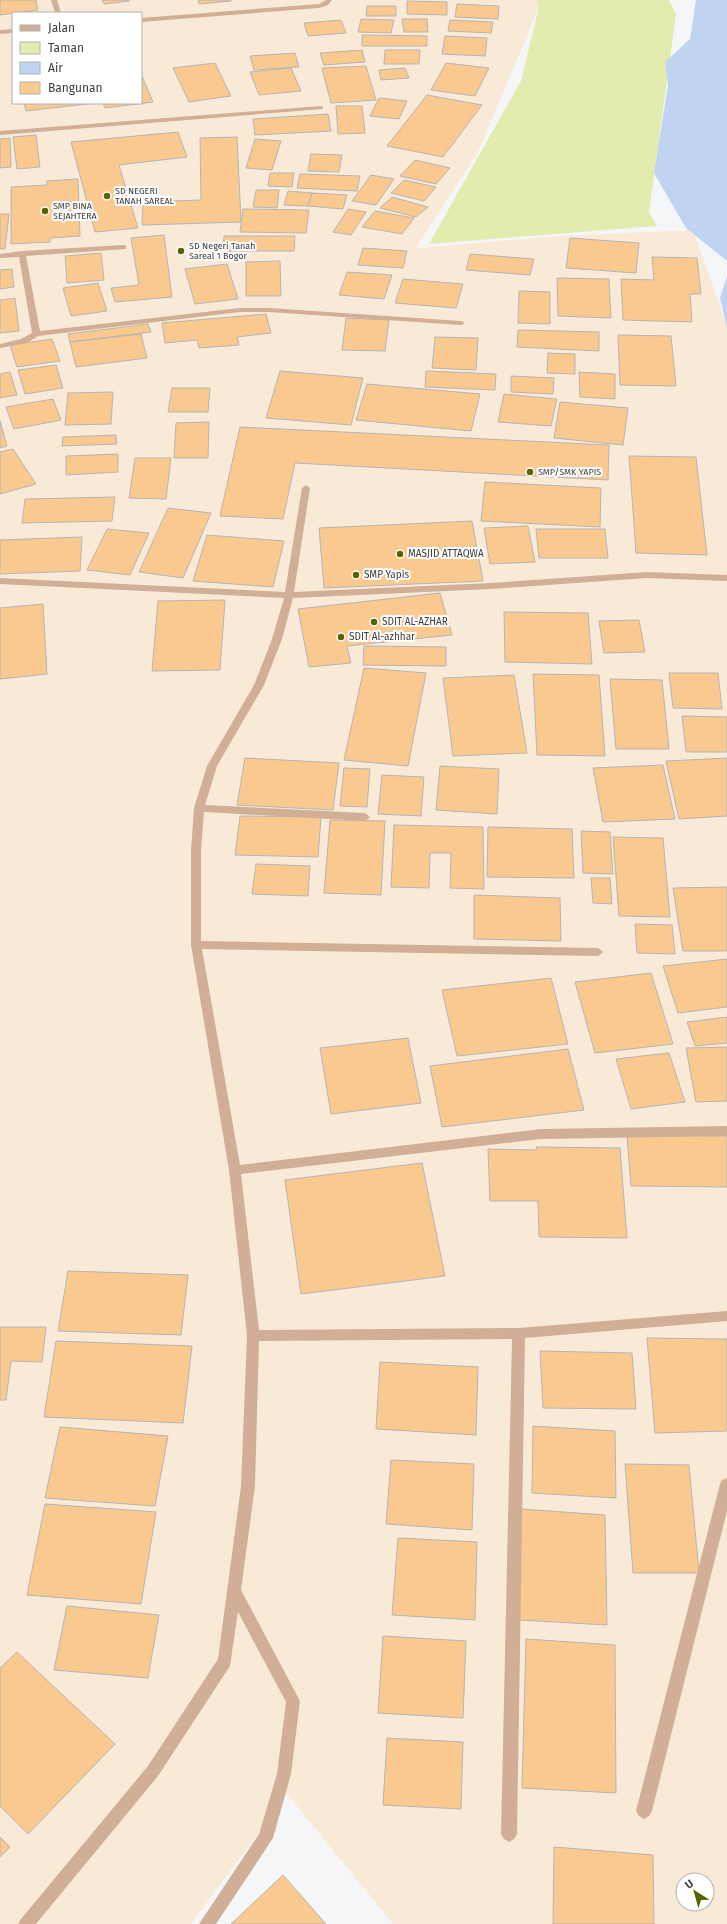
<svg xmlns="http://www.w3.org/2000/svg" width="727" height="1924" font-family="'Fira Sans',sans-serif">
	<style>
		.commercial { fill: #f9ead7; fill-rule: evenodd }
		.green { fill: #e1ecae }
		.water { fill: #c0d4f1 }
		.building { fill: #f9c990; stroke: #b6b5b4 }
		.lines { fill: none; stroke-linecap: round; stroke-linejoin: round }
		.minor { fill: #d0af96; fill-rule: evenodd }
		.poi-dot { fill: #596200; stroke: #fff; stroke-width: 1.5 }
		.labels { text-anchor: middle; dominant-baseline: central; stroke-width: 4; stroke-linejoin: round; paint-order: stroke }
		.far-poi-label { font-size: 9px; fill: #3b3b3c; stroke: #fff; text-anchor: start }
		.poi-label { font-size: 10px; fill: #3b3b3c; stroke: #fff; text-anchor: start }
	</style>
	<rect width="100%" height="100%" fill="#f5f6f7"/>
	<path class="commercial" d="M0 0H542L479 150 416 248 558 236 693 230 727 326V1924H393L287 1794 191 1924H0ZM13 13H141V103H13ZM683 1880H707V1904H683Z"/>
	<path class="green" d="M537 0H669L676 14 649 212 657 226 429 244 521 81 539 7Z"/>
	<path class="water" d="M696 0H727V261L686 228 654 173 668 85 665 62 690 39Z
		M727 276V328L720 298Z"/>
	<path class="building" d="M0 0H36L38 10 0 15Z
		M102 0H129V1L104 4Z
		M198 0H231V1L199 4Z
		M407 1 447 2V15L407 14Z
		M457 4 499 6 498 19 455 17Z
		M367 6H396V16H366Z
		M361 19 394 20 391 33 358 32Z
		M402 19H427L428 32H404Z
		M341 20 346 33 308 36 304 23Z
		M450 20 493 22 491 33 448 31Z
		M362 35 427 36V46H362Z
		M445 36 487 38 485 56 442 54Z
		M362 50 365 62 324 65 320 53Z
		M385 50H420L419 64H384Z
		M295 53 299 67 254 70 250 56Z
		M215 63 231 96 189 102 173 68Z
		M446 63 489 68 475 96 431 90Z
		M366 66 376 100 331 103 322 68Z
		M291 68 301 91 259 95 250 72Z
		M405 68 409 78 381 80 379 70Z
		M141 74 153 102 105 108 103 103H141Z
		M427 95 482 105 443 157 387 146Z
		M379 98 407 101 399 119 370 116Z
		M24 103H86L87 104 26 111Z
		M336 106H362L365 133 338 134Z
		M328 114 331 131 255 135 253 119Z
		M178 132 187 157 119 165 138 228 95 232 71 142Z
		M36 135 40 167 17 169 13 137Z
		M237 137 241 222 142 225 143 202 201 200 200 138Z
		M10 138 11 167 0 168V139Z
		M255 139 281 141 272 170 246 168Z
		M311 154 342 155 339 172 308 171Z
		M415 160 450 168 436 184 400 176Z
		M270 173H294L292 187 268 186Z
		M300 174 360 176 357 191 297 188Z
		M371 175 394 179 376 205 352 201Z
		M78 179 80 236 50 238V242L11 244V187L47 185V181Z
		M404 180 436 187 424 201 391 193Z
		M256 190H279L277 208 253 207Z
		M288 191 312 193 308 206 284 205Z
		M312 193 347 195 343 209 308 206Z
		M392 197 428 207 416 217 380 208Z
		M243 209 309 210 306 233 240 232Z
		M348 209 366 212 351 235 333 232Z
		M375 211 414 218 402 234 362 227Z
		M0 214H9L5 249H0Z
		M164 235 172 297 115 302 111 288 139 285 131 238Z
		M224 236H295L294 251H223Z
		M570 238 639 243 636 273 566 268Z
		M363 248 407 251 403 268 358 265Z
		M101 253 104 280 67 283 65 256Z
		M470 254 534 259 530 275 466 270Z
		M652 257 697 258 701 294H690L692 322 623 320 621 279 654 280Z
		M280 261 281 296H246V262Z
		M227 264 238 299 195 304 185 269Z
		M12 269 14 287 0 289V270Z
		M347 272 392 275 384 299 339 295Z
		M557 278 609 279 611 318 558 316Z
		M403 279 463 284 456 308 395 303Z
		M98 283 107 311 71 316 63 288Z
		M519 291 550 292V324L518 323Z
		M15 298 19 331 0 333V300Z
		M266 314 271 333 237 337 239 345 199 348 197 340 165 343 162 323Z
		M346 318 389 320 385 351 342 350Z
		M148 324 151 332 70 342 68 334Z
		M518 330 599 332V351L517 347Z
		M141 334 147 358 76 367 70 342Z
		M618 335 671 336 676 386 620 385Z
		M435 337 478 338 476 370 432 368Z
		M52 339 60 361 17 367 10 345Z
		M548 353 575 354V374L547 373Z
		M56 365 63 388 25 394 18 370Z
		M280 371 363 378 351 425 266 418Z
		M426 371 496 374 495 390 425 387Z
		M10 372 17 395 0 398V374Z
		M579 372 615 374V399L580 397Z
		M511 376 554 378 553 394 511 392Z
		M367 384 480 394 471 431 356 420Z
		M172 388H210L208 412H168Z
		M113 392 111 424 65 425 68 393Z
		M504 394 557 399 551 426 498 422Z
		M53 399 61 420 14 429 6 407Z
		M560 402 628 408 623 445 554 438Z
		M0 421 7 446 0 448Z
		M209 422 208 458H174L176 423Z
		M240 427 609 445 608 480 295 463 283 519 220 516Z
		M116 435 117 444 62 446 63 437Z
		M13 449 36 484 0 494V452Z
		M118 454V472L66 475V456Z
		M629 456 696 457 707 555 636 553Z
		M135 458H171L166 499 129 498Z
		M485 482 601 488 600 527 481 521Z
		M115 497 112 521 22 523 25 499Z
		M168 508 211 513 183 578 139 572Z
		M472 521 483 581 324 588 319 528Z
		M528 526 535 562 490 564 484 528Z
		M107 529 149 533 130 575 87 570Z
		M536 529H605L608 558H539Z
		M207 535 284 541 273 587 193 581Z
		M82 537 80 571 0 574V540Z
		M440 593 452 635 347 646 351 663 309 667 298 609Z
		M225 600 220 670 152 671 158 601Z
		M43 604 47 674 0 679V608Z
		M504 612 588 613 592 664 505 662Z
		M639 620 645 652 604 653 599 621Z
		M364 646 446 647V666L363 665Z
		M364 668 426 673 408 766 344 760Z
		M669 673H718L722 709 673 708Z
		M533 674 599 675 605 756 537 755Z
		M514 675 527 753 453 756 443 678Z
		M610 679 662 680 669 749H616Z
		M682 716 727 717V752H686Z
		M245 758 339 763 333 810 237 805Z
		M727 758V816L679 819 666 761Z
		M663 765 675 819 603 822 593 768Z
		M440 766 499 769 497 814 436 810Z
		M344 768 370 769 367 807 340 806Z
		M382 775 424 777 421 816 378 814Z
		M240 816 321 817 318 857 235 855Z
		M330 820 385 821 381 895 324 893Z
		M394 825 483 827 484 889 450 888 451 853H430L429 888 391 887Z
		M488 827 572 829 574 878 487 877Z
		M581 831 610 832 613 874 583 873Z
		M613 837 663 838 670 917 619 916Z
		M256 864 310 866 308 896 252 894Z
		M591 878H610L612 904 593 903Z
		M727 887V951H683L673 888Z
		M474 895 560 898 561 941 474 939Z
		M635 924 672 925 675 954 637 953Z
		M727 959V1007L678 1013 663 966Z
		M651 973 673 1044 595 1053 575 982Z
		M551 978 568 1044 457 1056 442 990Z
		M727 1017V1043L695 1046 687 1022Z
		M408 1038 421 1103 331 1114 320 1048Z
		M727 1047V1101L696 1102 686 1048Z
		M568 1049 584 1110 442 1127 430 1066Z
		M669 1053 685 1102 631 1109 616 1059Z
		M627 1135 727 1136V1187L631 1186Z
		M536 1147 620 1148 627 1238 539 1237 538 1201H490L488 1149 537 1150Z
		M422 1163 445 1276 301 1294 285 1180Z
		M68 1271 188 1275 181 1335 58 1331Z
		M0 1327H46L42 1362 11 1361 6 1400H0Z
		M647 1338 727 1339V1431L655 1433Z
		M56 1341 192 1346 183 1423 44 1417Z
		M540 1351 632 1353 636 1409 543 1408Z
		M380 1362 478 1367 476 1435 376 1429Z
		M533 1426 615 1431 616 1498 532 1493Z
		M60 1427 168 1436 155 1506 45 1498Z
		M391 1460 474 1464 472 1530 386 1524Z
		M625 1464 689 1465 699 1573H633Z
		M45 1504 156 1512 141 1604 27 1595Z
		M521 1509 605 1515 607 1625 519 1620Z
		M398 1538 477 1542 475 1620 392 1615Z
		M67 1606 159 1615 148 1678 54 1670Z
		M383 1636 466 1641 463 1718 378 1713Z
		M526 1639 615 1645 616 1793 522 1788Z
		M17 1652 115 1744 28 1834 0 1806V1668Z
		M387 1738 463 1742 461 1809 383 1805Z
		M0 1837 10 1847 0 1857Z
		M554 1847 653 1855 654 1924H553Z
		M283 1875 326 1924H231Z"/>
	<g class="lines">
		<path class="minor" d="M51 0H57L61 13H55Z
			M326 0H332L328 5 319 8 141 22V18L319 4Z
			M13 29V33L0 34V30Z
			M321 106 323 107V109L0 135V131Z
			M123 245H126V249L26 256 40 331 240 308H269L461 321 465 323 461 325 269 312H240L38 336 27 343 0 348V344L21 339 32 333 19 257 0 258V254L22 251Z
			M306 485 310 488 294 592 491 583 647 572 727 575V581L647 578 491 589 293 598 282 639 264 685 217 766 205 805 365 813 370 817 365 821 204 812 201 850V941L598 948 603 952 598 956 202 949 240 1165 541 1129 727 1126V1136L541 1139 241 1174 259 1330 519 1328 727 1311V1321L525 1338 517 1834 514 1839 509 1842 504 1839 501 1834 512 1339 259 1341 255 1486 241 1590 300 1701 291 1774 273 1838 216 1924H199L259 1834 277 1774 286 1702 238 1612 230 1666 158 1776 36 1924H18L21 1919 148 1766 218 1659 241 1486 247 1336 229 1170 191 945V850L194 808 207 766 254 685 272 639 284 598 0 584V578L285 592 302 488Z
			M727 1478V1511L652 1811 649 1816 644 1819 639 1816 636 1811 720 1484 722 1480Z"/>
	</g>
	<g class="poi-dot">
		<circle cx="107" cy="196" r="4"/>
		<circle cx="45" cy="211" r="4"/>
		<circle cx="181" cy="251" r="4"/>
		<circle cx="530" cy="472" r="4"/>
		<circle cx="400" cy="554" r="4"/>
		<circle cx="356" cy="575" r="4"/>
		<circle cx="374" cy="622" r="4"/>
		<circle cx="341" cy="637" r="4"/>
	</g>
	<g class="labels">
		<g class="far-poi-label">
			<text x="115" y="191">SD NEGERI<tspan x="115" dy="10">TANAH SAREAL</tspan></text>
			<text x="53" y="206">SMP BINA<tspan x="53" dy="10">SEJAHTERA</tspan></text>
			<text x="189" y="246">SD Negeri Tanah<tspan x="189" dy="10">Sareal 1 Bogor</tspan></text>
			<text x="538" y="472">SMP/SMK YAPIS</text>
		</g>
		<g class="poi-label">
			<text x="408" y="554">MASJID ATTAQWA</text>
			<text x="364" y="575">SMP Yapis</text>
			<text x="382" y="622">SDIT AL-AZHAR</text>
			<text x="349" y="637">SDIT Al-azhhar</text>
		</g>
	</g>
	<rect x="12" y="12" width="130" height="92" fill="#ffffff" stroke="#b1b1b1"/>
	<rect x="20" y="25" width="20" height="6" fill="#d0af96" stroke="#b1b1b1"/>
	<text x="48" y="32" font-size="12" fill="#3b3b3c">Jalan</text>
	<rect x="20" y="42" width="20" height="12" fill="#e1ecae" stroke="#b1b1b1"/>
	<text x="48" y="52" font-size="12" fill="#3b3b3c">Taman</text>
	<rect x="20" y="62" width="20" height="12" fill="#c0d4f1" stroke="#b1b1b1"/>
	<text x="48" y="72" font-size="12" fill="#3b3b3c">Air</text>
	<rect x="20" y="82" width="20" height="12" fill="#f9c990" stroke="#b1b1b1"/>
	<text x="48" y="92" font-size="12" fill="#3b3b3c">Bangunan</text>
	<g transform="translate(695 1892) rotate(323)"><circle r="19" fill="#ffffff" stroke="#b1b1b1"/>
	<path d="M0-3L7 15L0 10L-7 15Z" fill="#596200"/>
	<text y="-6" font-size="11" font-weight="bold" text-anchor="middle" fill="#3b3b3c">U</text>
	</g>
</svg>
